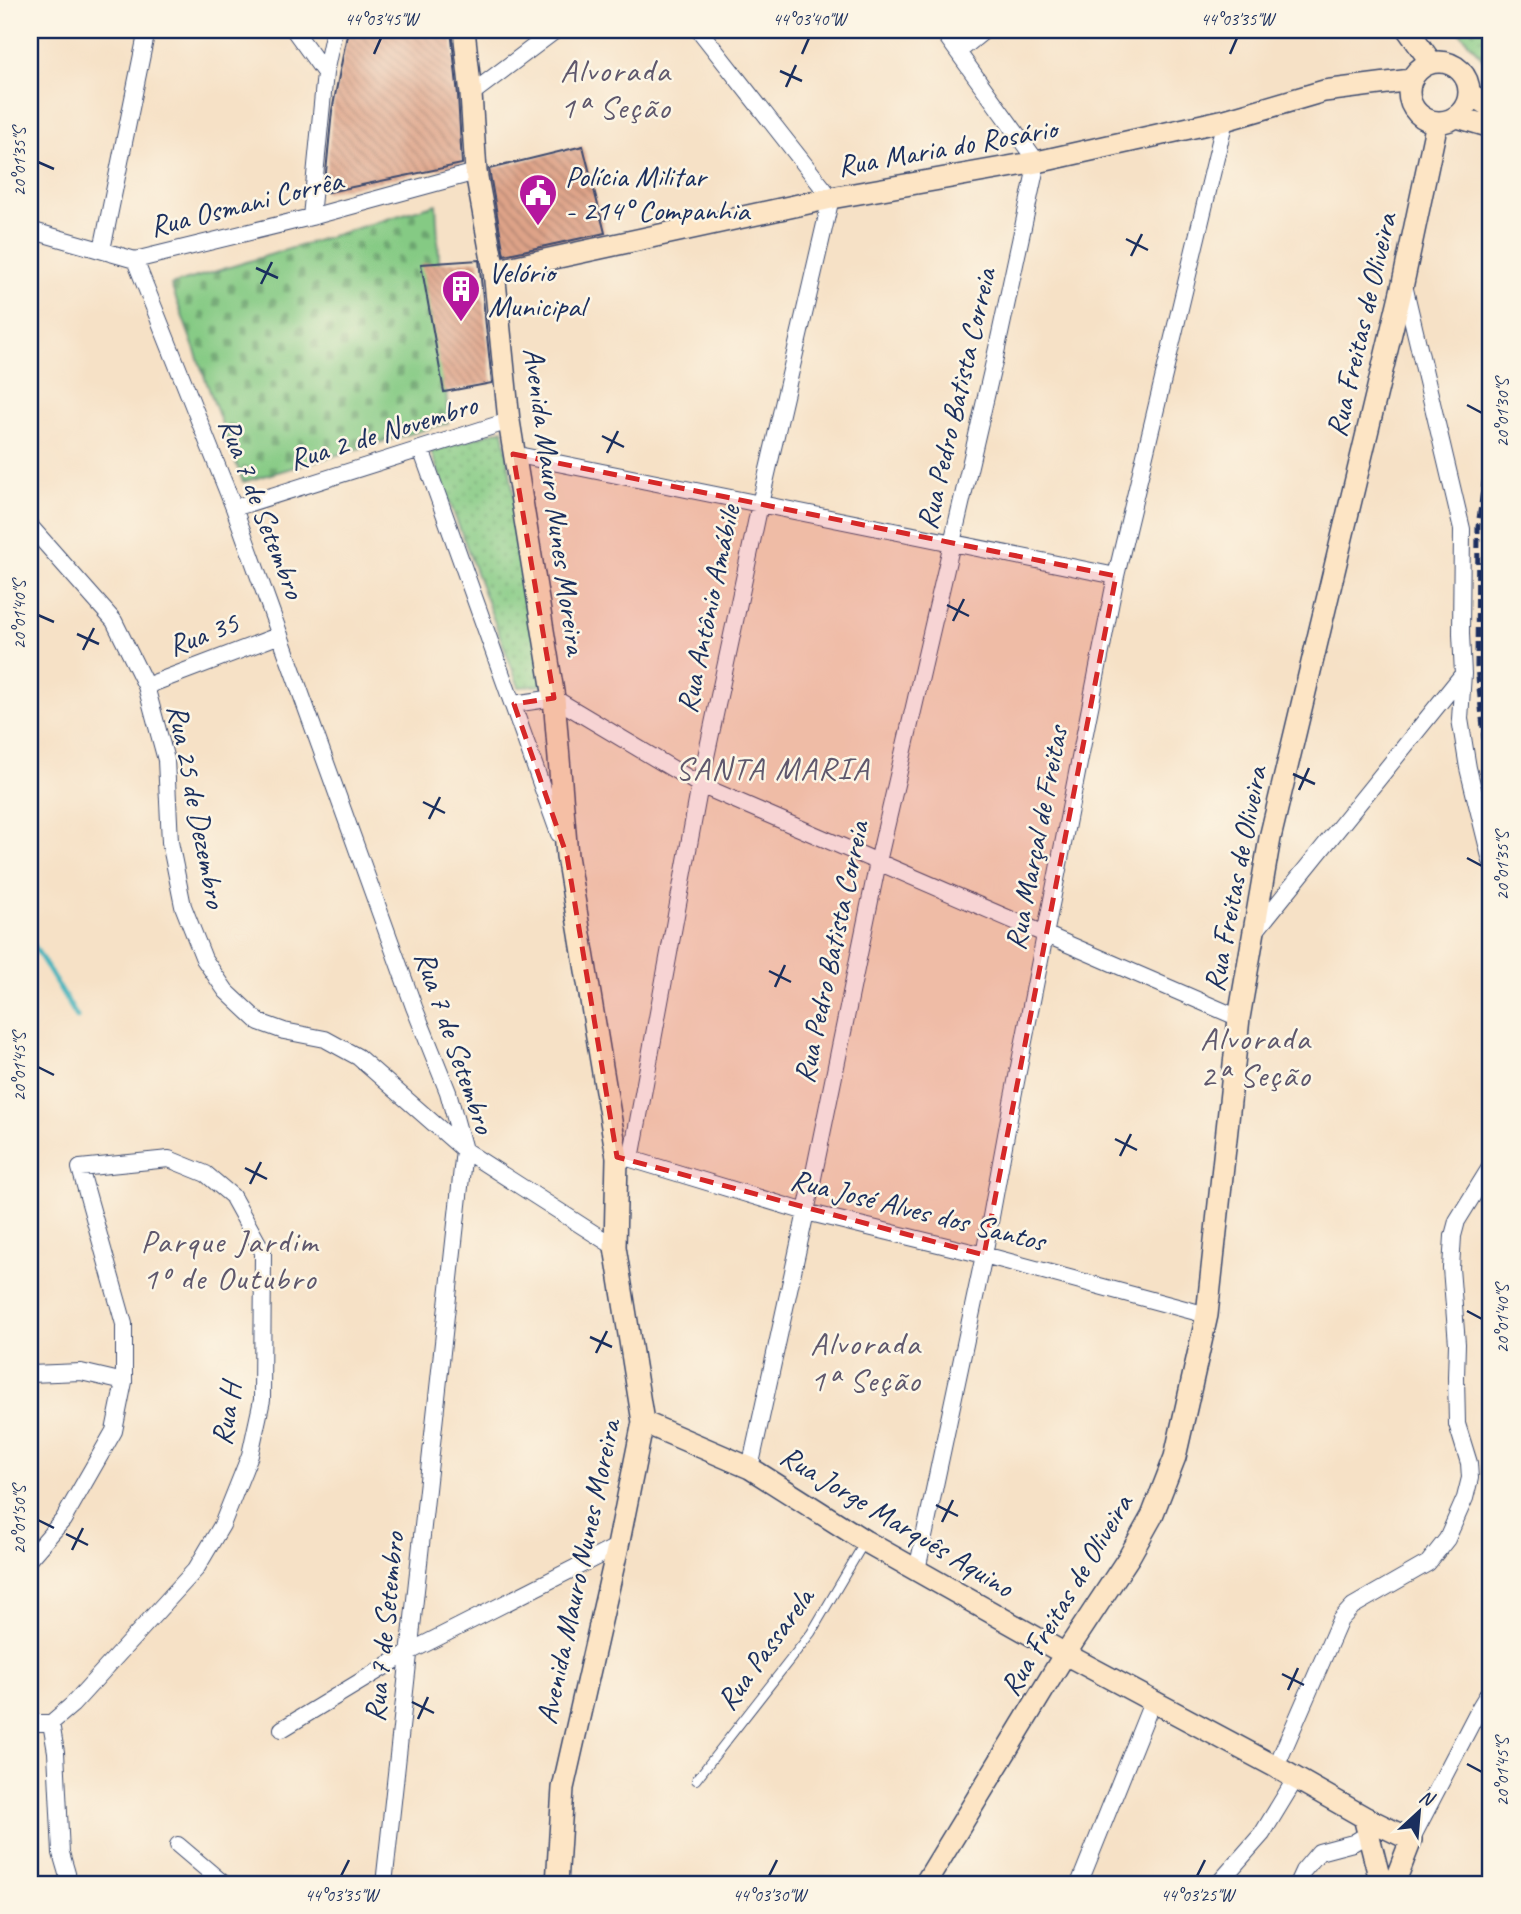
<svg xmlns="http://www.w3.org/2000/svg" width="1521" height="1914" font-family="Caveat,sans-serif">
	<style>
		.cemetery { fill: url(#cemetery-stones); stroke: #507c71; stroke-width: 2 }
		.park { fill: url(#park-dots); stroke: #507c71; stroke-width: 2 }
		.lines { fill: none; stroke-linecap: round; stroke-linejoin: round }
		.stream { stroke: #45b4bd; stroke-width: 5 }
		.building { fill: url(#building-back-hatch) }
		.lane-casing { stroke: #3c4a6e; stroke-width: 10 }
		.street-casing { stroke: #3c4a6e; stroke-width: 18 }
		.secondary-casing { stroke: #3c4a6e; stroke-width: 24 }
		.lane { stroke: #fff; stroke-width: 8 }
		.street { stroke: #fff; stroke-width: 16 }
		.secondary { stroke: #fde5c5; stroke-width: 21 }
		.rail { stroke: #1b2f5e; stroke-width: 5; stroke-dasharray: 10 5; stroke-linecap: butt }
		.marked { fill: #d62828; fill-opacity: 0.2; stroke: #d62828; stroke-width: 5; stroke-dasharray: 14 9; stroke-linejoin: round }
		.ticks { fill: none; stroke: #1b2f5e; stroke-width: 2.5 }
		.labels { text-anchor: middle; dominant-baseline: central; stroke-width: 5; stroke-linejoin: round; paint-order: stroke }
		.street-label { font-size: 30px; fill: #1b2f5e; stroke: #fcf5e5 }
		.poi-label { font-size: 30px; fill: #1b2f5e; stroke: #fcf5e5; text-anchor: start }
		.neighbourhood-label { font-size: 32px; letter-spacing: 2px; fill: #5f586d; stroke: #fcf5e5 }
		.neatline { fill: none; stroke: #1b2f5e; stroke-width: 2.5 }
		.ticks-label { font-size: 18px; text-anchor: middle; fill: #1b2f5e }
	</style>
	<defs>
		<pattern id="cemetery-stones" width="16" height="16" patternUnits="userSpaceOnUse" patternTransform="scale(1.75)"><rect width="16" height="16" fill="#85ca84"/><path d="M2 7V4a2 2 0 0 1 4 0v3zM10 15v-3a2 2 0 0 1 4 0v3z" fill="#6ca46f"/></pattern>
		<pattern id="park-dots" width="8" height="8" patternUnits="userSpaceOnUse" patternTransform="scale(1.75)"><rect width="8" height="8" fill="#85ca84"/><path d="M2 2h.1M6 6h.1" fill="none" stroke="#6ca46f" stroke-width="1.8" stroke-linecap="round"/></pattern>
		<pattern id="building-back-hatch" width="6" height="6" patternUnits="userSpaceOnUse" patternTransform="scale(1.75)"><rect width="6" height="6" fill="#dea388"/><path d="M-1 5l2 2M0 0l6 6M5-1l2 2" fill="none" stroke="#b38572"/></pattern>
	</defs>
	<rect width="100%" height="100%" fill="#fcf5e5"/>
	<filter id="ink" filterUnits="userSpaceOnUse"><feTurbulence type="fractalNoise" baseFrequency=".0143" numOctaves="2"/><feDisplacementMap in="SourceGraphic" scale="14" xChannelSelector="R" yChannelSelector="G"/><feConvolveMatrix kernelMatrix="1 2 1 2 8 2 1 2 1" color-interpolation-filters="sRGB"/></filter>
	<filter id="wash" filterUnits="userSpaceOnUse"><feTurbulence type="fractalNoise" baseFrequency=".00686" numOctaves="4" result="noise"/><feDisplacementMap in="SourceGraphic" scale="28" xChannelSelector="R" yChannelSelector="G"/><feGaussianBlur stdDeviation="1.57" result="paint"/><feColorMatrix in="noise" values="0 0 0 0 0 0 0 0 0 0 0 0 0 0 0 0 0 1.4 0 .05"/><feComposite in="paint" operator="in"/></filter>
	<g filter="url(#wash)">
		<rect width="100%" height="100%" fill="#f6e1c6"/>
		<path class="cemetery" d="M436 204 448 423 243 482 171 285Z"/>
		<path class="park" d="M1458 30H1491V68Z
			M503 429 545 685 519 687 431 452Z"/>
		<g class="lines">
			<path class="stream" d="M30 939 77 1017"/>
		</g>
		<g id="blocks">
			<path class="building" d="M348 30H451L458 95 462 164 324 193 332 111Z
				M583 146 605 233 504 255 489 169Z
				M479 260 492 383 444 392 421 264Z"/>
		</g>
	</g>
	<g filter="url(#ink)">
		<use href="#blocks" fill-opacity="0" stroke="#3c4a6e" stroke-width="2"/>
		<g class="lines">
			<defs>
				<path id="lane" d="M696 1780 811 1633 864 1543"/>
				<path id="street" d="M294 30 325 73
					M958 52 985 30
					M471 94 556 30
					M311 217 325 73 334 30
					M30 230 135 260 311 217 476 172
					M102 250 147 30
					M135 260 234 508 414 1007 448 1092 464 1150 384 1884
					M1404 285 1462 529 1461 634 1463 674 1460 719 1468 768 1491 861
					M421 449 559 834
					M513 454 1116 576
					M234 508 509 421
					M30 526 114 621 146 686 166 760 170 842 183 906 204 959 226 991 259 1022 284 1031 325 1039 358 1057 464 1150 615 1247
					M146 686 280 635
					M514 704 554 698 700 785 1239 1018
					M1254 933 1463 674
					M623 1158 631 1159 806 1212 984 1255 1207 1315
					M631 1159 700 785 760 504 831 198 699 30
					M30 1374 81 1372 124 1382
					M750 1468 806 1212 878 862 994 362 1037 162 942 30
					M30 1558 63 1520 114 1431 124 1382V1324L80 1168 169 1159 206 1174 232 1196 263 1252 262 1400 250 1455 222 1525 196 1569 72 1705 51 1723H30
					M917 1570 984 1255 1012 1102 1116 576 1225 120
					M51 1723 56 1752 61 1853 70 1884
					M282 1729 409 1652 618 1546
					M1276 1767 1340 1620 1353 1606 1428 1563 1447 1539 1465 1498 1470 1478 1469 1463 1457 1424 1456 1377 1457 1344 1451 1268 1453 1236 1457 1221 1491 1166
					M1411 1840 1480 1707 1491 1689
					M178 1845 224 1884
					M1079 1884 1153 1700
					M1218 1884 1262 1834 1296 1778
					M1297 1884 1303 1871 1319 1852 1353 1843 1368 1834"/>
				<path id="secondary" d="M464 30 471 94 476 172 494 271 509 421 554 698 567 856 617 1157 615 1247 643 1422 618 1546 563 1788 557 1884
					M1408 30 1431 62
					M1409 92a30 30 0 1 1 60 0a30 30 0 1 1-60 0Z
					M1470 94 1491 107
					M1457 117 1491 127
					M494 271 831 198 1037 162 1225 120 1324 91 1411 80
					M643 1422 750 1468 865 1541 1065 1654 1276 1767 1364 1817 1411 1840 1394 1884
					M1364 1817 1381 1884
					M925 1884 1065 1654 1129 1557 1152 1516 1175 1457 1207 1315 1239 1018 1270 838 1403 283 1437 122"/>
			</defs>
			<use href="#lane" class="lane-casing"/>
			<use href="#street" class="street-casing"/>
			<use href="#secondary" class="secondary-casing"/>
			<use href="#lane" class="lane"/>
			<use href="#street" class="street"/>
			<use href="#secondary" class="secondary"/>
			<path class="rail" d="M1491 434 1478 526 1477 667 1484 738 1491 764"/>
		</g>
	</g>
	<path class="marked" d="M513 454 1116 576 984 1255 617 1157 567 856 514 704 554 698Z"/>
	<path class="ticks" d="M374 54 381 38M802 54 809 38M1230 54 1237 38M780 71 802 81M786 87 796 65M38 162 54 169M1126 239 1148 250M1131 256 1142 234M256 268 278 278M261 284 272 262M1467 405 1482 413M602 436 624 447M607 453 618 431M947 605 969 616M38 615 54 622M953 621 964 599M77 634 99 644M83 650 94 628M1293 774 1315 784M1299 790 1309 768M423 802 445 813M429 819 440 797M1467 858 1482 866M769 971 791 982M775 987 785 965M38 1067 54 1075M1115 1139 1137 1150M1120 1156 1131 1134M245 1168 267 1179M250 1184 261 1162M1467 1311 1482 1319M590 1337 612 1347M596 1353 607 1331M936 1505 958 1516M38 1520 54 1528M942 1522 953 1500M66 1534 88 1545M72 1550 83 1528M1282 1674 1304 1685M1288 1690 1298 1668M412 1702 434 1713M418 1719 428 1697M1467 1764 1482 1772M341 1876 349 1860M769 1876 777 1860M1197 1876 1205 1860"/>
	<defs>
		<symbol id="civic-pin" viewBox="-11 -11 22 30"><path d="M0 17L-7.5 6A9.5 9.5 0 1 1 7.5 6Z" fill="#b5179e" stroke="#fcf5e5"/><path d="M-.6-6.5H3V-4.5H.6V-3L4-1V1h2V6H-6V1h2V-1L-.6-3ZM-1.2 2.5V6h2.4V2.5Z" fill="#fff"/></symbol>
		<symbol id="building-pin" viewBox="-11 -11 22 30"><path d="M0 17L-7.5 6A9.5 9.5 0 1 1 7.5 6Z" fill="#b5179e" stroke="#fcf5e5"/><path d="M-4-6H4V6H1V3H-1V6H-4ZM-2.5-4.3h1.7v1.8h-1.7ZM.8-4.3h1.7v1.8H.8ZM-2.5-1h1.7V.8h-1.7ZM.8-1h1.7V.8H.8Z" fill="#fff"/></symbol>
	</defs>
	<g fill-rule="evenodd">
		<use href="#civic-pin" x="516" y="171" width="44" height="60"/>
		<use href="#building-pin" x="439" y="267" width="44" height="60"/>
	</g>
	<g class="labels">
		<g class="street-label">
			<text transform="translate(947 147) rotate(-10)">Rua Maria do Rosário</text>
			<text transform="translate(246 203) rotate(-14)">Rua Osmani Corrêa</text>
			<text transform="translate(1361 325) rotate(-77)">Rua Freitas de Oliveira</text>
			<text transform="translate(956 399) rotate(-77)">Rua Pedro Batista Correia</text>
			<text transform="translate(383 432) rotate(-17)">Rua 2 de Novembro</text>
			<text transform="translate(555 501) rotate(82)">Avenida Mauro Nunes Moreira</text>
			<text transform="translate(262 508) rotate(69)">Rua 7 de Setembro</text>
			<text transform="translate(708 609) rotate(-78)">Rua Antônio Amábile</text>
			<text transform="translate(203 634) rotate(-21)">Rua 35</text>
			<text transform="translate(197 806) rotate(79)">Rua 25 de Dezembro</text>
			<text transform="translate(1036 838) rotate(-79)">Rua Marçal de Freitas</text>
			<text transform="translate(1235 879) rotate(-79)">Rua Freitas de Oliveira</text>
			<text transform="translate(831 952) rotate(-78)">Rua Pedro Batista Correia</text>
			<text transform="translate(455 1042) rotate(71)">Rua 7 de Setembro</text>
			<text transform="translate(918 1210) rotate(14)">Rua José Alves dos Santos</text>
			<text transform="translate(226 1414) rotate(-80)">Rua H</text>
			<text transform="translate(897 1521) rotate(31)">Rua Jorge Marquês Aquino</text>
			<text transform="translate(578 1572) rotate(-78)">Avenida Mauro Nunes Moreira</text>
			<text transform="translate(1066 1595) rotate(-59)">Rua Freitas de Oliveira</text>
			<text transform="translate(384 1627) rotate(-84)">Rua 7 de Setembro</text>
			<text transform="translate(765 1649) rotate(-54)">Rua Passarela</text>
		</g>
		<g class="poi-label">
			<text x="565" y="176">Polícia Militar<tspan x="565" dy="34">- 214° Companhia</tspan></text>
			<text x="488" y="272">Velório<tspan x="488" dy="34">Municipal</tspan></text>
		</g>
		<g class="neighbourhood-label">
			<text x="616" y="70">Alvorada<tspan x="616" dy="37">1ª Seção</tspan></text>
			<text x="773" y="768">SANTA MARIA</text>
			<text x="1256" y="1038">Alvorada<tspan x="1256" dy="37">2ª Seção</tspan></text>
			<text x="230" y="1241">Parque Jardim<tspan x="230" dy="37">1º de Outubro</tspan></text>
			<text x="866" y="1343">Alvorada<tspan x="866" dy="37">1ª Seção</tspan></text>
		</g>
	</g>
	<rect width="1521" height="1914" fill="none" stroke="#fcf5e5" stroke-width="77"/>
	<g transform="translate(1419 1812) rotate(26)" stroke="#fcf5e5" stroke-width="5" paint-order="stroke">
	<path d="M0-5L12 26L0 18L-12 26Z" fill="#1b2f5e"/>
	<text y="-10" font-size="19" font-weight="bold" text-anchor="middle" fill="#1b2f5e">N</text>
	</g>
	<rect x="38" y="38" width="1444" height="1838" class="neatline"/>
	<g class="ticks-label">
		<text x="381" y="25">44°03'45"W</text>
		<text x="809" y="25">44°03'40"W</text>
		<text x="1237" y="25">44°03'35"W</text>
		<text transform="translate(19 162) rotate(-90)" y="6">20°01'35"S</text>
		<text transform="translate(1502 413) rotate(-90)" y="6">20°01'30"S</text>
		<text transform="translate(19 615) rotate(-90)" y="6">20°01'40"S</text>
		<text transform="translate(1502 866) rotate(-90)" y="6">20°01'35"S</text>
		<text transform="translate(19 1067) rotate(-90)" y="6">20°01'45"S</text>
		<text transform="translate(1502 1319) rotate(-90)" y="6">20°01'40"S</text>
		<text transform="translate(19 1520) rotate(-90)" y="6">20°01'50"S</text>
		<text transform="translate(1502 1772) rotate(-90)" y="6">20°01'45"S</text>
		<text x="341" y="1901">44°03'35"W</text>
		<text x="769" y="1901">44°03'30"W</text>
		<text x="1197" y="1901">44°03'25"W</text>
	</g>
</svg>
